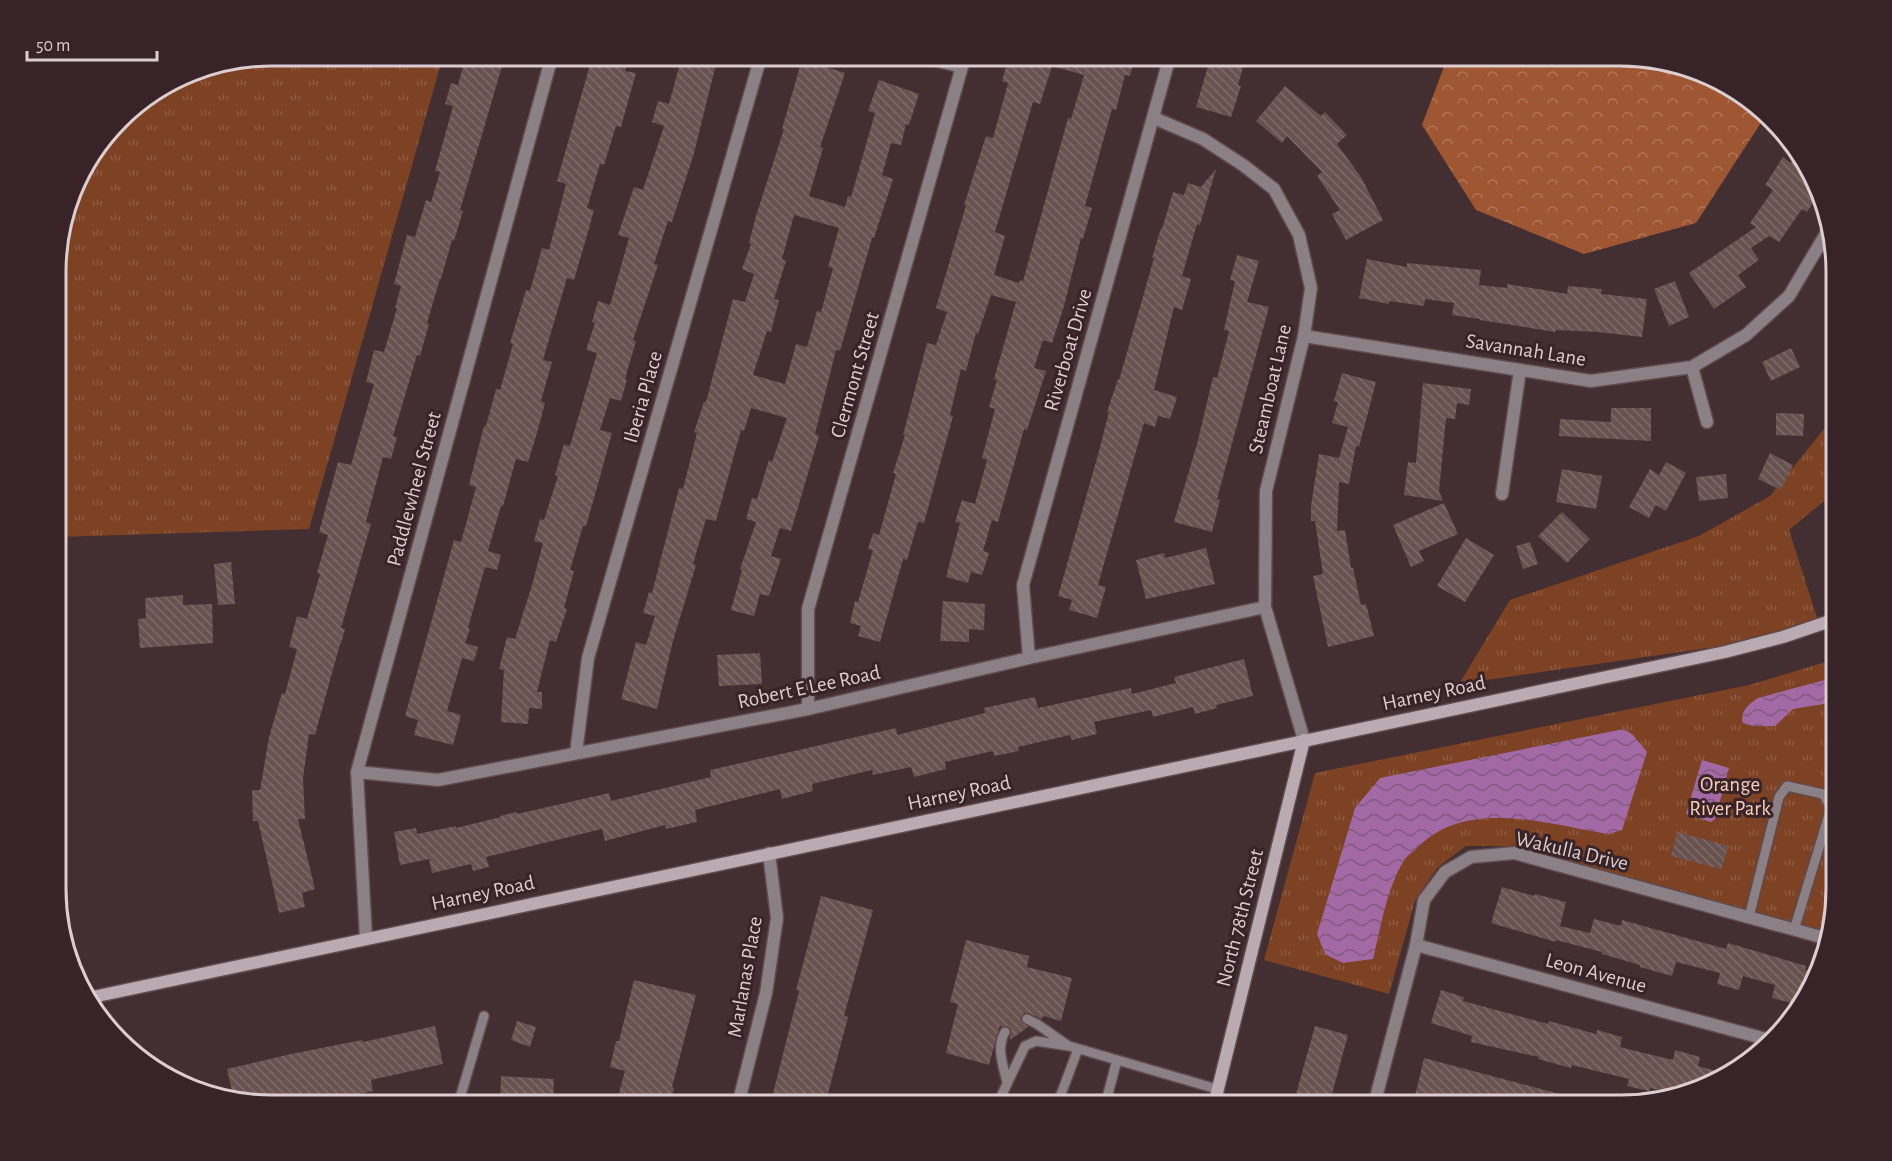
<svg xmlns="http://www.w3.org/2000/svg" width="1892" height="1161" font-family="'Alegreya Sans',sans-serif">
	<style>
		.grass { fill: url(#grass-tufts) }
		.forest { fill: url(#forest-crowns) }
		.water { fill: url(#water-waves) }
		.building { fill: url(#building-back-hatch); fill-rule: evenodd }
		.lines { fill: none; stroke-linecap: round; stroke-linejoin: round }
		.lane-casing { stroke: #5f4b4e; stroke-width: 12 }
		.street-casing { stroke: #5f4b4e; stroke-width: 15 }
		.secondary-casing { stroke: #5f4b4e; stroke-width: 15 }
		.lane { stroke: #8a8085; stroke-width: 9 }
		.street { stroke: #8a8085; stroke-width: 12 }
		.secondary { stroke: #baaab2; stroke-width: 12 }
		.labels { text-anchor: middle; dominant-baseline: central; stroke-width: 6; stroke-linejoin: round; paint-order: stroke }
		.street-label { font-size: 21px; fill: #dcced0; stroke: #382428 }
		.park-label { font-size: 21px; fill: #f7ccb8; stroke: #382428 }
		.rim { fill: none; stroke: #dcced0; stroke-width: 3 }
	</style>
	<defs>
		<pattern id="grass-tufts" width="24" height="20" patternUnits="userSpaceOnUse" patternTransform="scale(1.5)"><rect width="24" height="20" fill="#7d4123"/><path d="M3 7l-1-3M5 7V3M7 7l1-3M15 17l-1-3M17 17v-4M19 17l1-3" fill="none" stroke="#8f5b42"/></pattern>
		<pattern id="forest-crowns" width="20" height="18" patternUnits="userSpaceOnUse" patternTransform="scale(1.5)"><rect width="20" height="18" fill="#9f5632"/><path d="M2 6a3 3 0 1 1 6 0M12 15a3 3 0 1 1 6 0" fill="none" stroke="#b07558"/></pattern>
		<pattern id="water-waves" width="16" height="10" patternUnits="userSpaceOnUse" patternTransform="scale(1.5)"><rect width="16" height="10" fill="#a369a4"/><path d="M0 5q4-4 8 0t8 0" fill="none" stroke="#815a80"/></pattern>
		<pattern id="building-back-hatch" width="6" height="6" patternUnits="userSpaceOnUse" patternTransform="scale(1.5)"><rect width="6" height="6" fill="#69524f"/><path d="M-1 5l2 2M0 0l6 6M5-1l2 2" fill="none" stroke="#7e6a67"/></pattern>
	</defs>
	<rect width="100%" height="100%" fill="#432e32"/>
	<path class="grass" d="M272 56H443L309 529 57 537V244L78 176 129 109 189 72Z
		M1836 414V491L1789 530 1818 621 1722 646 1459 684 1510 600 1699 536 1770 496Z
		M1836 659V903L1828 930 1824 931 1516 846H1466L1437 868 1415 901 1389 994 1264 960 1315 773 1749 685Z"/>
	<path class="forest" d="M1448 56H1621L1729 85 1764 118 1696 223 1584 254 1476 210 1422 125Z"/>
	<path class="water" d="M1836 677V702L1793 709 1775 726H1753L1743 723C1739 712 1749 704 1758 698Z
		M1624 729 1633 735 1647 752 1622 830 1608 834C1548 824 1468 798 1419 846 1414 851 1406 856 1403 862 1386 891 1381 927 1373 959L1343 963 1325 954 1317 934 1355 808 1380 778Z
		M1702 760 1729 768 1715 819 1711 822 1686 814Z"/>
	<path class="building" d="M466 56H505L460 210 463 211 454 241 452 240 441 279H440L427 323 429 324 420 356 417 355 393 436 397 437 391 459 383 457 366 522 371 524 341 628 345 629 341 644H340L315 735 309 734 303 779 305 819H298L315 889 302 893 305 907 279 913 258 821H253L252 790H260L269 737 282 693 285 694 297 649 289 647 297 616 307 619 320 574 317 573 328 535 319 532 338 462 351 465 374 384 366 382 374 350 384 352 397 308H395L401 286 394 284 407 235 415 237 426 200 431 202 440 172 435 171 453 106 445 104 451 83 458 85Z
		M605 56H629L625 71 636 73 621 127 616 126 604 165 600 164 587 208 594 210 590 225 574 280 567 278 543 360 552 362 541 401 545 403 537 433 528 462 516 459 503 506H501L488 551 501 555 497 570 485 567 468 628 470 629 465 643 478 647 474 661 462 658 447 711 461 715 453 745 414 735 418 720 405 716 454 540 461 542 476 487 469 485 484 426H486L496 389 500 390 513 344 510 343 526 290 530 291 542 248 549 250 566 184 557 181 591 61 603 64Z
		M682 56H718L694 153 672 222 668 221 654 264 658 265 633 340 636 341 625 379H627L621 401 610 398 600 430 612 433 595 495 586 526H583L570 570 574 571 564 608 567 609 556 642 550 640 537 692H542V709L529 708 528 724 501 722 504 670 499 669 507 637 515 639 532 585 543 543 534 541 540 519 544 520 558 476 555 475 564 444 570 446 597 353 586 350 595 323 592 322 598 301 610 305 629 238 618 235 634 187 643 190 664 126 652 122 658 101 669 104Z
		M1009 56H1135L1130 76 1125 75 1116 110 1112 109 1085 206 1092 208 1083 239 1081 238 1064 306 1052 343 1043 340 1034 368 1046 371 1027 430 1024 429 998 522 992 520 983 551 989 553 982 575 971 572 968 583 946 577 960 523 955 522 962 500 975 504 987 460 982 458 995 409 989 407 997 380 994 379 1016 302 991 295 978 334 976 333 966 371 961 369 950 415 953 416 924 523 918 522 907 560 903 559 880 642 858 636 861 626 850 623 855 601 858 602 873 550 868 549 873 533 879 535 896 474 893 473 905 435H903L927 343 936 345 947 312 936 308 966 205H964L986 136 993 138 1008 83 1002 81ZM1052 66 1084 75 1071 119 1068 118 1023 281 1020 280 1019 283 994 275 1005 236 995 232 1033 102 1040 104Z
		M1211 56H1246L1238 85 1241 86 1231 117 1196 107Z
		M802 59 845 73 820 147 823 148 809 196 845 207 848 196 851 197 875 113 868 111 879 80 919 94 909 125 906 124 901 145 891 143 882 175 893 179 874 238H872L840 351 836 350 815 434 819 436 791 531 780 528 771 556 781 559 769 596 760 594 754 616 731 610 742 570 740 569 756 522 746 519 752 498 757 499 769 460 772 462 787 418 751 408 744 431 741 430 716 521 706 519 693 564 696 565 673 641 657 709 621 699 636 642 646 645 655 616 643 613 649 592 652 593 679 488 683 489 697 433 694 432 704 402H706L733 299 745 302 754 274 742 269 751 244 749 243 756 216 784 129H782ZM794 215 839 228 828 267 833 268 821 312 817 311 807 347 796 344 785 384 753 375 767 331 771 332 779 300 774 299 786 261 782 259Z
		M1285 86 1321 116 1325 112 1347 135 1337 144 1361 177 1383 220 1346 240 1332 214 1340 210 1317 176 1322 172 1287 136 1282 143 1256 121Z
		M1799 150 1816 198 1807 212 1802 209 1779 242 1769 236 1751 248 1759 260 1738 275 1746 287 1714 309 1689 273 1756 227 1750 223 1773 190 1765 185 1783 157 1791 163Z
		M1216 169 1200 225 1197 224 1182 276 1191 279 1182 310 1174 307 1154 390 1177 397 1170 419 1158 416 1155 427 1144 423 1098 585 1106 587 1097 618 1069 610 1072 600 1058 596 1099 451 1109 412H1107L1118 379 1119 380 1154 258H1152L1161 228 1162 229 1173 192 1184 195 1188 183 1201 187Z
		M1237 255 1259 261 1247 302 1269 307 1217 499 1220 500 1212 532 1174 522 1197 444 1213 377 1217 378 1229 331 1224 330 1235 281 1230 280Z
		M1367 259 1407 267V263L1481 270 1479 285 1507 288V284L1567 294 1568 286 1602 289 1601 294 1647 299 1642 337 1598 332 1556 330 1555 332 1480 320V319L1452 315 1454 303 1425 299 1424 306 1389 301V304L1359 298Z
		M1675 281 1689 317 1669 326 1654 289Z
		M1791 348 1800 367 1771 381 1762 362Z
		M1342 373 1376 382 1359 447 1356 446 1349 484 1339 482 1337 531 1345 530 1351 568H1353L1361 605 1366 604 1374 636 1328 647 1313 576 1323 574 1315 521H1311V506L1319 454 1339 458 1348 427 1332 423 1338 402 1334 401Z
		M1423 383 1471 389 1469 405 1457 403 1455 419 1446 418 1439 491 1443 501 1404 495 1408 462 1416 463Z
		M1611 408H1651V441L1559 436 1560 419 1611 422Z
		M1776 413 1804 414 1803 436 1776 435Z
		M1770 453 1793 465 1781 490 1758 479Z
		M1666 462 1686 473 1666 511 1656 505 1649 518 1629 507 1650 469 1659 475Z
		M1562 469 1602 476 1596 509 1556 502Z
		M1726 474 1728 498 1699 501 1696 477Z
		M1444 503 1458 534 1419 551 1424 561 1411 567 1393 525Z
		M1562 512 1590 539 1567 563 1538 536Z
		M1466 538 1494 555 1465 602 1437 586Z
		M1530 542 1538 564 1523 569 1516 546Z
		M1206 548 1215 584 1146 599 1136 560 1164 553 1165 558Z
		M231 562 235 604 218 605 214 564Z
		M183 595V605L212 604 213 643 140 648 138 619 146 618 145 598Z
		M943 601 985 604 984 630 969 629V642L940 641Z
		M760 653 762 684 719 686 717 655Z
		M1244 659 1253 696 1216 705 1217 708 1195 714 1193 707 1153 717 1151 710 1094 722 1097 734 1072 740 1070 735 1018 747 1019 751 994 756 993 751 945 762 946 769 914 777 911 767 873 775 872 770 812 784 813 791 782 799 780 789 695 810 697 822 666 829 665 825 605 841 602 829 486 857 489 867 473 871 471 864 432 873 429 859 400 865 394 832 416 828 417 834 456 826V828L501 817 500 816 516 812 517 814 609 793 611 801 711 777 710 770 896 728 897 735 985 713 984 708 1035 697 1038 708 1131 688 1132 694 1176 683 1174 677Z
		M1677 832 1729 846 1721 869 1671 856Z
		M1502 887 1534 896 1535 894 1566 902 1560 926 1590 933 1594 919 1621 926 1622 920 1726 949 1728 943 1806 966 1805 970 1815 973 1807 998 1800 1005 1772 998 1775 985 1743 976 1739 990 1717 984 1720 973 1676 962 1672 976 1640 967V965L1602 954V952L1556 940V942L1491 923Z
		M821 896 873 910 844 1016 848 1017 825 1105H770L799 991 796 990Z
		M966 940 1029 956 1027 967 1072 978 1061 1021 1044 1016 1041 1019 1029 1013H1024L1020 1020 1028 1027 1010 1040 1011 1029 1007 1026 1001 1027 1000 1025 989 1065 946 1053 958 1004 950 1002Z
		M634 980 696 995 672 1087 674 1088 670 1105H640L617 1100 625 1071 610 1067 616 1041H619Z
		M1441 990 1464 997 1463 1001 1548 1024 1549 1021 1596 1034 1597 1030 1622 1037 1620 1047 1673 1060 1675 1050 1700 1057 1698 1066 1730 1075 1672 1093 1650 1088 1649 1091 1627 1086 1629 1079 1572 1065 1571 1068 1538 1059 1539 1057 1471 1042 1472 1036 1431 1023Z
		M517 1021 536 1027 530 1047 511 1040Z
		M435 1026 443 1064 371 1080 373 1091 307 1105 271 1106 233 1095 227 1069 291 1054 362 1040 363 1042Z
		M1315 1026 1348 1035 1329 1105H1293Z
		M1424 1058 1586 1101V1105H1450L1415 1096Z
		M501 1076 554 1079 553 1105H500Z"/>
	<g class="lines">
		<defs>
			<path id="lane" d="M1749 917 1779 797 1787 786 1823 794 1831 808 1794 930
				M1027 1019 1037 1024 1067 1045
				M1005 1032C996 1047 1003 1065 1007 1082
				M458 1105 484 1016
				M997 1105 1025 1046 1036 1041 1069 1046 1217 1089
				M1057 1105 1078 1049
				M1105 1105 1117 1060"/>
			<path id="street" d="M920 56 962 67
				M1154 118 1203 139 1243 165 1274 189 1299 235 1311 288 1304 336 1266 491 1265 607 1304 740
				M1304 336 1591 381 1692 367 1746 335 1789 296 1827 232
				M1692 367 1707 422
				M1502 494 1520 370
				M1029 658 1023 585 1170 56
				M808 709V609L965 56
				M576 753 588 658 761 56
				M357 772 438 780 808 709 1029 658 1265 607
				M366 938 357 772 552 56
				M1416 945 1766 1039
				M425 1105 442 1103 446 1105
				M738 1105 766 993 777 918 769 853
				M1374 1105 1416 945 1424 900 1445 872 1471 857 1514 853 1825 938"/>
			<path id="secondary" d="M88 998 1725 652 1783 637 1836 619
				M1214 1105 1304 740"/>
		</defs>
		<use href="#lane" class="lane-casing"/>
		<use href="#street" class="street-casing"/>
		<use href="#secondary" class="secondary-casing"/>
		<use href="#lane" class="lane"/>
		<use href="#street" class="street"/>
		<use href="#secondary" class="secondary"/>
	</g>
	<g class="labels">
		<g class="street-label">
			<text transform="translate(1068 350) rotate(-74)">Riverboat Drive</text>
			<text transform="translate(1526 350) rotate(9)">Savannah Lane</text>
			<text transform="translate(855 375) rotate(-74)">Clermont Street</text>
			<text transform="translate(1270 389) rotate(-77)">Steamboat Lane</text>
			<text transform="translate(643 397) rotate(-74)">Iberia Place</text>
			<text transform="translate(414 489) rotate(-75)">Paddlewheel Street</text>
			<text transform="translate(809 687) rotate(-12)">Robert E Lee Road</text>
			<text transform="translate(1434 693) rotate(-12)">Harney Road</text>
			<text transform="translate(959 793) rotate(-12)">Harney Road</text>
			<text transform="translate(1572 851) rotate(13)">Wakulla Drive</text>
			<text transform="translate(483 893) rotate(-12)">Harney Road</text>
			<text transform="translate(1240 918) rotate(-76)">North 78th Street</text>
			<text transform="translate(1596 973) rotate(15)">Leon Avenue</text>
			<text transform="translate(745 977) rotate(-80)">Marlanas Place</text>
		</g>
		<g class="park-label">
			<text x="1730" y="784">Orange<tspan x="1730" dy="24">River Park</tspan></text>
		</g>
	</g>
	<path d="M0 0H1892V1161H0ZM272 66H1620A206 206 0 0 1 1826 272V889A206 206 0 0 1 1620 1095H272A206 206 0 0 1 66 889V272A206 206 0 0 1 272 66Z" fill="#382428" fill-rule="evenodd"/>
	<path class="rim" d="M272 66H1620A206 206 0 0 1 1826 272V889A206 206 0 0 1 1620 1095H272A206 206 0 0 1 66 889V272A206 206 0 0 1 272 66Z"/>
	<path d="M27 51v9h130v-9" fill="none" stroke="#dcced0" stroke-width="3"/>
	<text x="36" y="51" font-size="18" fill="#dcced0" stroke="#382428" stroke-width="4.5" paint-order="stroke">50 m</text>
</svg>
